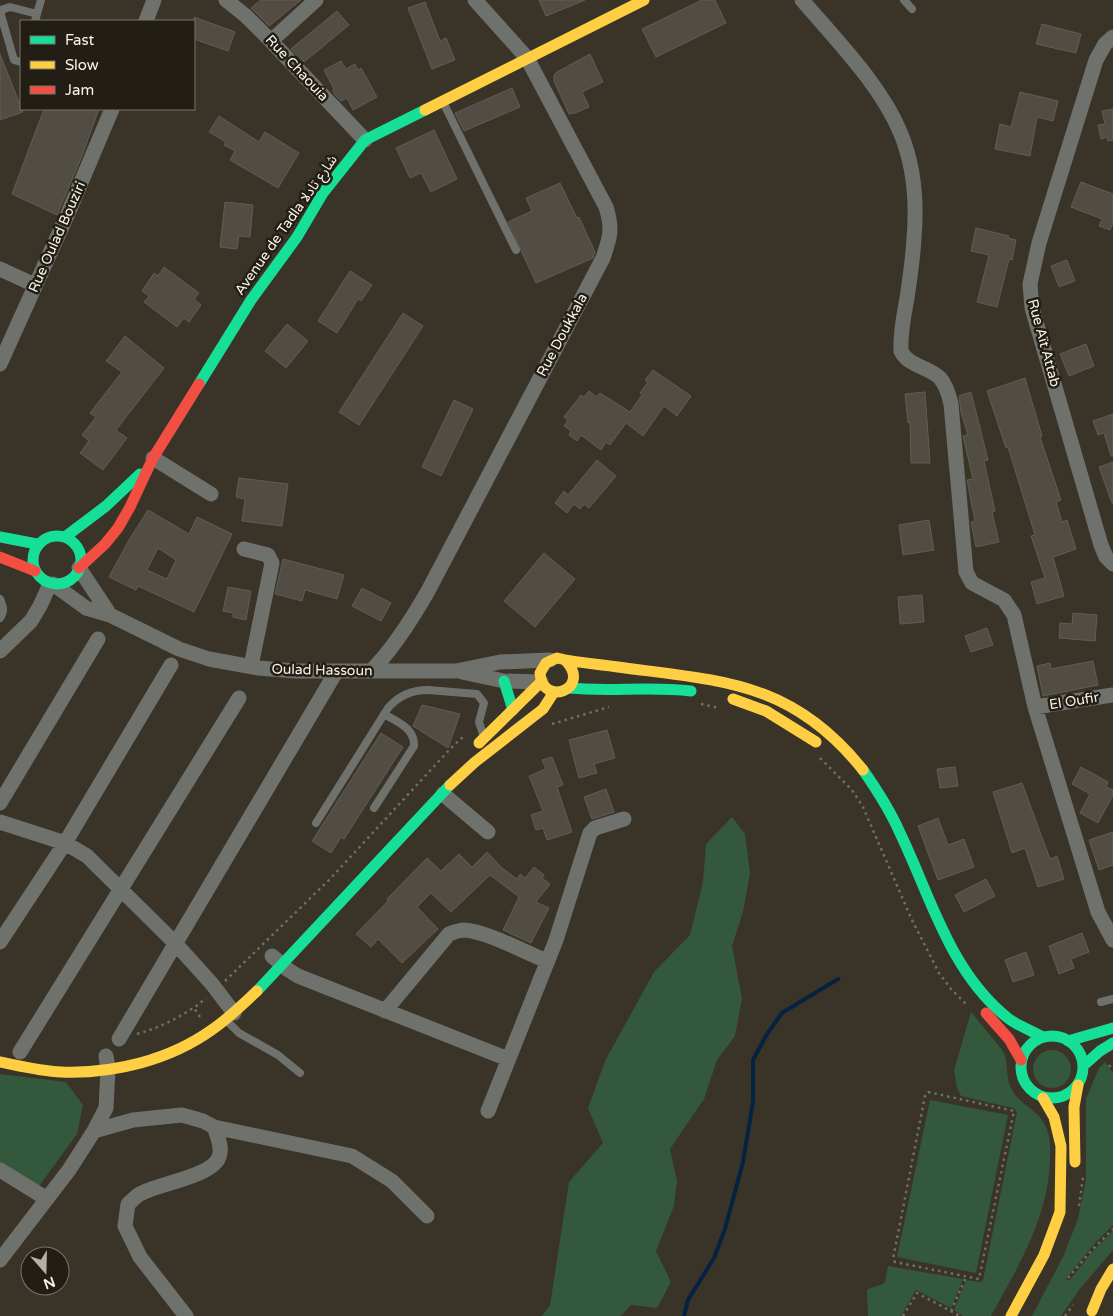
<svg xmlns="http://www.w3.org/2000/svg" width="1113" height="1316" font-family="'Varela Round','Noto Sans Arabic',sans-serif">
	<style>
		.green { fill: #34583b }
		.lines { fill: none; stroke-linecap: round; stroke-linejoin: round }
		.stream { stroke: #052341; stroke-width: 4 }
		.building { fill: #524d44; stroke: #625d54; fill-rule: evenodd }
		.path { stroke: #6f6e69; stroke-width: 2.5; stroke-dasharray: 2.5 4; stroke-linecap: butt }
		.lane { stroke: #6f716d; stroke-width: 8 }
		.street { stroke: #6f716d; stroke-width: 15 }
		.fast { stroke: #16e098; stroke-width: 11 }
		.slow { stroke: #ffcf43; stroke-width: 11 }
		.jam { stroke: #f24e42; stroke-width: 11 }
		.labels { text-anchor: middle; dominant-baseline: central; stroke-width: 5; stroke-linejoin: round; paint-order: stroke }
		.street-label { font-size: 14px; fill: #f9f4e8; stroke: #221e15 }
	</style>
	<rect width="100%" height="100%" fill="#393328"/>
	<path class="green" d="M732 817 745 834 750 873 743 912 732 946 742 999 735 1036 717 1060 704 1099 670 1149 677 1181 674 1206 656 1251 671 1282 657 1308 631 1305 621 1316H542L550 1305 569 1182 603 1143 588 1108 605 1061 654 972 690 935 703 882 706 844Z
		M971 1012 1003 1051C1009 1063 1005 1076 1011 1088 1019 1106 1038 1108 1046 1127 1051 1138 1050 1149 1050 1161 1048 1218 1018 1267 991 1316H963L954 1310 966 1280 980 1282 983 1280 1017 1112 1013 1108 961 1096 957 1088 954 1070Z
		M1033 1069a19 19 0 1 1 38 0a19 19 0 1 1-38 0Z
		M1105 1062 1113 1073V1225L1095 1243 1066 1279 1069 1281 1092 1252 1113 1231V1250L1079 1290 1061 1316H1032L1063 1257 1078 1219 1086 1179V1099L1099 1068Z
		M0 1074 66 1082 83 1105 77 1134 37 1189 0 1167Z
		M930 1100 1008 1115 976 1273 897 1257Z
		M888 1266 963 1279 951 1308 916 1290 901 1316H868L867 1290C872 1286 880 1287 885 1282Z"/>
	<g class="lines">
		<path class="stream" d="M684 1316 688 1300 714 1258 725 1229 743 1162 753 1102V1060L767 1034 782 1013 838 979"/>
	</g>
	<path class="building" d="M261 0H301L269 26 251 8Z
		M539 0H585L546 16Z
		M702 0H715L726 23 656 57 642 29Z
		M425 2 440 41 446 38 455 60 432 69 408 8Z
		M337 11 349 25 304 62 291 49Z
		M194 17 235 32 228 51 194 39Z
		M1042 24 1081 34 1076 53 1036 44Z
		M0 54 23 112 0 120Z
		M590 54 603 82 582 92 589 107 575 113 569 114 554 81V75L557 72Z
		M341 61 346 69 355 64 358 70 361 68 377 97 353 110 347 98 341 101 335 95 333 90 334 89 324 70Z
		M512 88 520 107 464 131 455 113Z
		M1020 92 1058 101 1053 121 1037 117 1030 156 995 149 1000 124 1011 127Z
		M44 109H99L82 156 57 215 12 194Z
		M1113 109V140L1108 141 1107 137 1101 139 1098 125 1105 124 1102 111Z
		M219 116 259 142 265 132 299 153 278 188 230 160 235 151 224 145 226 142 209 132Z
		M434 130 457 179 431 192 421 173 410 178 396 148Z
		M1081 182 1113 194V223L1110 230 1099 226 1102 219 1071 207Z
		M560 183 577 218 579 217 595 252 593 258 536 283 508 222 532 211 526 198Z
		M225 202 253 205 250 237 239 236 237 249 220 247Z
		M976 228 1009 236 1008 238 1016 240 1012 260 1009 259 997 307 977 302 989 255 971 251Z
		M1067 260 1075 281 1059 287 1051 266Z
		M164 267 199 293 194 299 201 305 189 322 184 318 177 327 144 302 149 296 142 291 154 273 158 276Z
		M350 271 372 285 361 301 358 299 337 333 318 321Z
		M403 313 423 326 359 425 339 412Z
		M287 324 308 341 286 368 265 351Z
		M125 336 164 368 116 430 127 438 103 470 80 453 89 441 82 435 96 417 90 413 122 372 106 361Z
		M1086 344 1094 366 1069 376 1060 354Z
		M653 370 691 396 677 416 664 406 643 436 626 423 610 445 606 442 601 450 581 435 577 441 569 435 571 431 564 426 568 420 564 417 581 395 584 397 589 391 597 397 600 393 630 412 642 395 640 393 648 382 645 380Z
		M1025 378 1042 436 1040 437 1061 500 1056 502 1062 522 1067 520 1076 549 1053 557 1064 596 1037 604 1031 582 1045 578 1031 536 1035 535 1008 447 1006 448 987 391Z
		M925 392 930 463H911L910 422 908 423 905 394Z
		M971 392 988 460 984 461 995 511 992 512 999 542 976 547 971 522 975 521 967 480 973 479 963 436 968 435 961 412 959 396Z
		M454 400 473 409 441 476 422 467Z
		M1113 414V456H1111L1104 433 1098 435 1093 421Z
		M597 460 616 476 589 508 584 504 580 509 574 504 567 513 555 503 564 491 568 495Z
		M1113 462V503H1112L1099 467Z
		M239 478 288 484 282 526 242 521 245 499 236 497Z
		M148 510 189 534 197 517 232 534 194 612 138 586 136 590 109 577 129 540ZM158 548 176 560 167 579 147 570Z
		M929 520 934 550 903 555 899 525Z
		M544 553 575 579 535 627 504 601Z
		M283 559 344 575 337 599 305 590 302 601 275 594Z
		M228 587 251 591 246 620 233 617V613L223 611Z
		M362 588 391 603 381 621 352 606Z
		M922 595 924 622 900 624 898 597Z
		M1073 613 1097 615 1095 641 1059 638 1060 623 1072 624Z
		M987 628 993 645 971 652 965 636Z
		M1093 661 1098 685 1043 696 1037 666 1050 663 1051 669Z
		M422 705 460 714 448 748 413 726Z
		M607 730 615 758 594 764 597 773 579 778 569 740Z
		M381 733 403 747 344 839 341 837 331 853 312 841Z
		M552 757 563 785 557 787 572 832 547 840 543 828 536 830 531 815 543 811 529 776 546 769 542 760Z
		M955 767 958 786 940 788 937 769Z
		M1081 767 1108 782 1106 787 1113 790V795L1098 823 1080 813 1090 794 1072 784Z
		M1022 783 1050 859 1057 856 1064 879 1038 887 1025 848 1012 853 993 792Z
		M606 789 614 812 592 819 584 797Z
		M938 818 948 845 964 839 974 867 938 880 918 826Z
		M1113 832V865L1099 870 1089 840Z
		M487 852 501 867 517 879 520 874 525 878 534 867 544 875 542 878 550 884 536 902 549 908 531 943 503 930 519 897 490 875 451 912 431 893 417 907 438 929 402 963 378 939 371 947 356 934 388 901 387 899 427 858 441 871 459 854 472 867Z
		M986 879 995 896 964 912 955 895Z
		M1082 933 1089 952 1071 959 1074 968 1059 974 1049 946Z
		M1026 952 1034 975 1013 982 1005 960Z"/>
	<g class="lines">
		<path class="path" d="M701 704 720 708
			M552 724 609 707
			M820 758 852 790 863 807 911 918 939 973 951 989 968 1006
			M225 981 331 878 451 748 464 736
			M200 1017 194 1008 206 998
			M137 1034C158 1028 175 1020 193 1008
			M1109 1065 1113 1070
			M928 1092 1014 1111 979 1279 895 1262 893 1259 925 1096Z
			M1079 1206 1083 1177
			M1068 1278 1091 1251 1113 1229
			M951 1311 966 1277
			M903 1316 917 1293 960 1316
			M1065 1316 1073 1305"/>
		<path class="lane" d="M904 0 912 9
			M35 21 41 0
			M21 62 14 60 1 15V10L10 7 37 14
			M443 102 516 250
			M0 599C3 606 5 611 0 618
			M374 808 414 746C415 728 397 722 384 714
			M316 823 388 708C399 695 412 690 428 690L477 694 484 703 479 722 484 737
			M1101 1002 1113 999
			M227 1021 239 1033 278 1055 300 1073"/>
		<path class="street" d="M226 0 246 16 271 41 365 140
			M802 0C836 40 881 85 901 134 914 166 917 203 914 238 913 258 910 278 907 298 904 315 900 333 901 351 908 366 929 367 940 378 946 385 949 395 951 404L966 572 972 583 1004 600 1014 615 1035 707 1098 912 1113 940
			M146 21 154 0
			M1113 37 1105 44 1096 60 1039 243 1030 284 1032 308 1101 545 1106 557 1113 564
			M271 41 316 0
			M0 269 35 285
			M0 364 69 211 112 109
			M153 458 211 494
			M244 549 268 555 272 563 251 666
			M79 568 110 615
			M53 584 86 608 110 615 179 649 209 659 258 668 296 671H456L500 662 550 660
			M0 651 31 621 40 606 50 584
			M371 671C394 648 412 619 428 591L603 258C610 238 613 229 606 207L527 58 475 0
			M462 672 504 681 541 682
			M1035 707 1113 695
			M443 794 488 832
			M0 803 98 639
			M0 822 65 843 87 856 175 943 212 984 234 1013
			M0 942 65 843 171 665
			M272 956 287 969 298 976 508 1059
			M385 1011 449 934C454 932 459 930 465 930 488 932 524 952 547 961
			M119 1039 336 672
			M20 1052 239 698
			M488 1111 556 940 590 833 595 828 624 819
			M214 1127 352 1156 392 1181 427 1216
			M94 1131 133 1120 182 1115 203 1121 214 1127C217 1136 223 1147 219 1157 213 1176 157 1184 140 1194 136 1196 132 1201 128 1204L125 1226 140 1257 186 1316
			M0 1170 47 1199
			M0 1260 69 1170 94 1131 106 1108 108 1069 106 1056"/>
		<path class="fast" d="M199 384 251 300 297 237 323 193 365 140 425 110
			M33 560a24 24 0 1 1 48 0a24 24 0 1 1-48 0Z
			M0 537 37 544
			M65 537 106 506 140 474
			M504 681 513 710
			M569 688C610 692 650 686 691 691
			M863 770C877 790 890 810 900 833 931 897 950 973 1009 1019 1019 1026 1032 1031 1043 1037
			M257 991 450 785
			M1021 1067a31 31 0 1 1 62 0a31 31 0 1 1-62 0Z
			M1068 1041 1113 1028
			M1083 1066 1100 1051 1113 1043"/>
		<path class="slow" d="M425 110 644 0
			M566 661C592 689 542 708 540 673L546 663 557 658C577 663 597 664 618 667 722 681 792 681 863 770
			M733 699 766 711 816 742
			M479 743 541 682
			M450 785 475 762 543 709 554 692
			M0 1062C20 1066 40 1071 61 1072 114 1074 170 1060 213 1029 229 1018 243 1004 257 991
			M1075 1162 1074 1107 1078 1085
			M1092 1311 1101 1289 1113 1269
			M1011 1316 1044 1255 1060 1212 1061 1146 1054 1117 1043 1098"/>
		<path class="jam" d="M0 557 35 571
			M79 568 105 544 118 528 130 507 153 458 199 384
			M986 1013 1009 1039 1021 1060"/>
	</g>
	<g class="labels">
		<g class="street-label">
			<text transform="translate(297 68) rotate(47)">Rue Chaouia</text>
			<text transform="translate(286 225) rotate(-55)">Avenue de Tadla شارع تادلا</text>
			<text transform="translate(57 237) rotate(-66)">Rue Oulad Bouziri</text>
			<text transform="translate(562 335) rotate(-62)">Rue Doukkala</text>
			<text transform="translate(1044 343) rotate(75)">Rue Aït Attab</text>
			<text transform="translate(322 670) rotate(1)">Oulad Hassoun</text>
			<text transform="translate(1074 701) rotate(-9)">El Oufir</text>
		</g>
	</g>
	<rect x="20" y="20" width="175" height="90" fill="#221e15" stroke="#787469"/>
	<rect x="30" y="36" width="25" height="8" fill="#16e098" stroke="#787469"/>
	<text x="65" y="45" font-size="15" fill="#f9f4e8">Fast</text>
	<rect x="30" y="61" width="25" height="8" fill="#ffcf43" stroke="#787469"/>
	<text x="65" y="70" font-size="15" fill="#f9f4e8">Slow</text>
	<rect x="30" y="86" width="25" height="8" fill="#f24e42" stroke="#787469"/>
	<text x="65" y="95" font-size="15" fill="#f9f4e8">Jam</text>
	<g transform="translate(45 1271) rotate(160)"><circle r="24" fill="#221e15" stroke="#787469"/>
	<path d="M0-4L9 19L0 12L-9 19Z" fill="#b6b0a5"/>
	<text y="-8" font-size="14" font-weight="bold" text-anchor="middle" fill="#f9f4e8">N</text>
	</g>
</svg>
